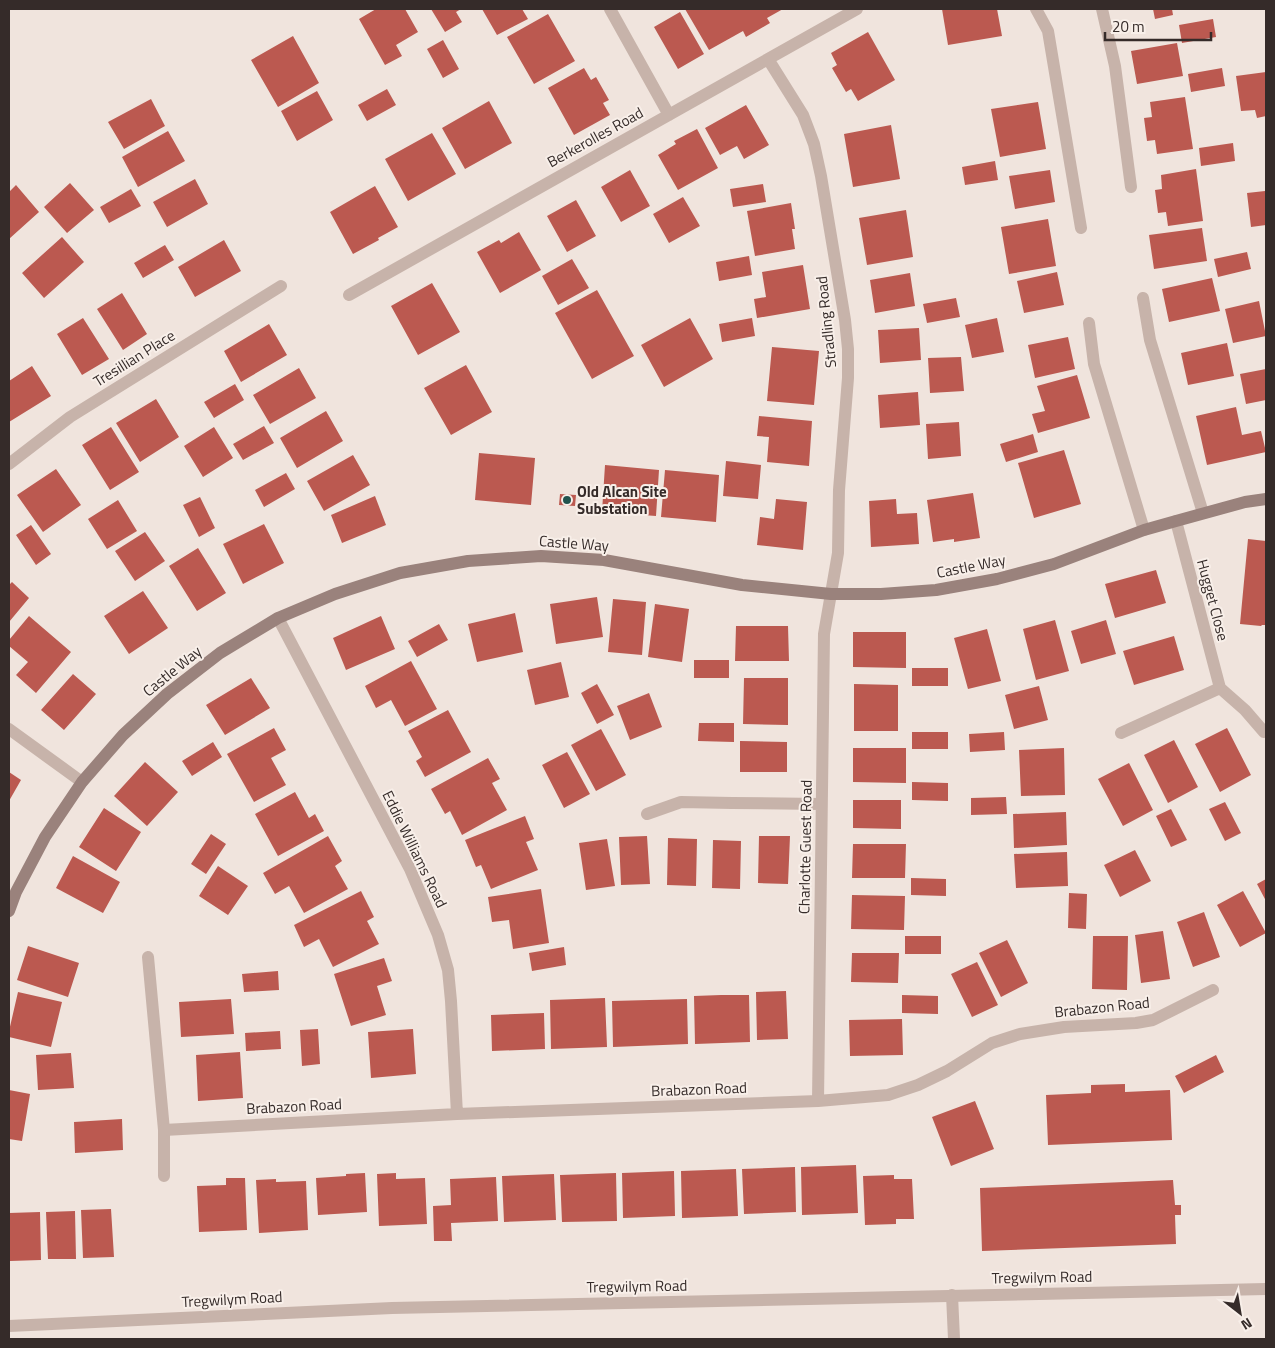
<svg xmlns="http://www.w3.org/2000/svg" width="1275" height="1348" font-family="'Titillium Web',sans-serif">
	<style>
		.building { fill: #bb5950 }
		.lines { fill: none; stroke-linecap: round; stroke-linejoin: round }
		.lane { stroke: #c7b3aa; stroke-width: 12 }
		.street { stroke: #c7b3aa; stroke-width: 12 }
		.secondary { stroke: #9a827c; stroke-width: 12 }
		.poi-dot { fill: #22534e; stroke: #f8efe9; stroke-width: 2 }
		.labels { text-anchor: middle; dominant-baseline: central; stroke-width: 4; stroke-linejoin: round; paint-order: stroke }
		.street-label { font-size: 15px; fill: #352b29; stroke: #f8efe9 }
		.poi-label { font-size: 15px; font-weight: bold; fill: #352b29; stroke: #f8efe9; text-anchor: start }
	</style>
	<rect width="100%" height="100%" fill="#f0e4dd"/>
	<path class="building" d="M376 9H405L418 32 396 45 402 56 385 65 359 19Z
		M431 9H461L456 12 462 22 445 32Z
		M482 9H522L528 19 497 35Z
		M685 9H783L767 18 770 23 746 37 743 31 709 50Z
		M942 9H997L1002 36 948 45Z
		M1153 9H1172L1173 15 1155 19Z
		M680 12 704 54 678 69 654 27Z
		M548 14 575 61 534 84 507 37Z
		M1213 19 1216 37 1182 43 1179 25Z
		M868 32 895 80 858 101 851 89 846 92 832 68 837 65 831 53Z
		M293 36 319 83 278 107 251 60Z
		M443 40 459 69 443 78 427 49Z
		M1177 43 1183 76 1137 84 1131 51Z
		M584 68 591 80 596 77 609 100 603 103 610 115 574 135 548 88Z
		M1222 68 1225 86 1191 92 1188 74Z
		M1266 72V116L1257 118 1255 110 1241 111 1236 76Z
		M387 89 396 105 367 121 358 105Z
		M317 91 333 120 297 141 281 111Z
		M1185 97 1193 149 1157 154 1155 140 1147 141 1144 118 1152 117 1150 102Z
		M151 99 165 126 124 149 108 122Z
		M489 101 512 143 465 169 442 128Z
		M1038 102 1046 149 1000 157 991 109Z
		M746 105 769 145 744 159 737 146 720 155 705 128Z
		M891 125 900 179 853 187 844 134Z
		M697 129 718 168 678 190 658 155 676 144 674 141Z
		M168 131 185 161 138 187 122 157Z
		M432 133 456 174 408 201 385 159Z
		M1233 143 1235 161 1201 166 1199 148Z
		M995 161 998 180 965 185 962 167Z
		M1196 169 1203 221 1168 226 1166 212 1158 213 1155 190 1162 189 1161 175Z
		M630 170 650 206 621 222 601 187Z
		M1050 170 1055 202 1015 209 1009 176Z
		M195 179 208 204 167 227 153 202Z
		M70 183 94 210 67 233 44 207Z
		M763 184 766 202 733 207 730 189Z
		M16 185 39 212 9 239V192Z
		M375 186 398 227 378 238 379 240 353 254 330 212Z
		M131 189 141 206 109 223 100 207Z
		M1265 191 1266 225 1251 227 1247 193Z
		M683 197 700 226 669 243 653 214Z
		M576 200 596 236 567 252 547 216Z
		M791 203 795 229H792L795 249 755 256 747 211Z
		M906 210 913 257 867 265 859 218Z
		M1048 219 1056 266 1009 274 1001 227Z
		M1202 228 1207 261 1154 269 1149 235Z
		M519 232 541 270 500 293 477 252 499 240 501 243Z
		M62 237 84 262 44 298 22 273Z
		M224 240 241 271 195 297 178 267Z
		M165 245 174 260 143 278 134 263Z
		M1247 252 1251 269 1218 277 1214 259Z
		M749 256 752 275 719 281 716 262Z
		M572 259 589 288 558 305 542 276Z
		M803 265 810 309 757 318 754 299 766 297 762 272Z
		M1057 272 1064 305 1024 313 1017 281Z
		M910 273 915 306 875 313 870 280Z
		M1212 278 1220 311 1169 322 1162 289Z
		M432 283 460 332 418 355 391 306Z
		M597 290 634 356 592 379 555 313Z
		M122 293 147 334 123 350 97 309Z
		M956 298 960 317 927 323 923 304Z
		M1259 301 1266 336 1233 343 1225 309Z
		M83 318 109 359 82 375 57 334Z
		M690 318 713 359 664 387 641 345Z
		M752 318 755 336 722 342 719 324Z
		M997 318 1004 352 972 358 965 325Z
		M269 324 287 355 241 382 224 351Z
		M919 328 921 360 880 363 878 330Z
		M1068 337 1075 369 1035 378 1028 345Z
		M1227 343 1234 376 1188 385 1181 353Z
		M772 347 819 351 814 405 767 401Z
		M961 357 964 391 930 393 928 358Z
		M466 365 492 412 451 435 424 388Z
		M32 366 51 396 9 422V381Z
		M299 368 316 398 270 424 253 395Z
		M1266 369V400L1246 404 1240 374Z
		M1077 375 1090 418 1038 433 1032 414 1045 411 1037 386Z
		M235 384 244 400 214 418 204 402Z
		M918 392 920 425 880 428 878 395Z
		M156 399 179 437 140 462 116 423Z
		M1236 407 1242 435 1261 431 1266 452 1207 465 1196 416Z
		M326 411 343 441 297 468 280 438Z
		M759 416 812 421 809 466 767 462 769 437 757 436Z
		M959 422 961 456 928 459 926 424Z
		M264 426 274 443 243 460 233 444Z
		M111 427 139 472 110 490 82 445Z
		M214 427 233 458 203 477 184 446Z
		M1033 434 1038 452 1006 462 1000 444Z
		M1064 450 1081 504 1034 518 1018 463Z
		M479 453 535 458 531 505 475 500Z
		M353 455 370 485 324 511 307 481Z
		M726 461 761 465 758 499 723 496Z
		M605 465 659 470 656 516 602 512Z
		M56 469 81 505 43 532 17 495Z
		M665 470 719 475 716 522 661 517Z
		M286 473 295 489 264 507 255 490Z
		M973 493 980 538 954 542V539L933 542 927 500Z
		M560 494 576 495 575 506 559 505Z
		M375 496 386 525 342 543 331 515Z
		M200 497 215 528 199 537 183 505Z
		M776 499 807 502 803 550 757 545 760 517 774 519Z
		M896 499 897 514 917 513 919 544 871 547 869 501Z
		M118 500 137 531 107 549 88 519Z
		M264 524 284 563 243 584 223 544Z
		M31 525 51 554 36 565 16 535Z
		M145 532 165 561 135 581 115 551Z
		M1248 539 1266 541V625H1262L1261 626 1240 624Z
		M198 548 226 593 197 611 169 566Z
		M1156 570 1166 603 1115 618 1105 584Z
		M12 582 29 598 9 622V585Z
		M143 591 168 628 129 654 104 616Z
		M597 597 603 637 556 644 550 604Z
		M613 599 646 602 642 655 608 652Z
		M655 604 689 609 682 662 648 657Z
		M515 613 523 652 477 662 468 624Z
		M29 616 71 652 36 693 16 675 28 662 9 646V640Z
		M381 616 395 649 346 670 333 638Z
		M1055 620 1069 671 1036 680 1023 629Z
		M1106 620 1116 654 1081 664 1071 631Z
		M439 624 448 640 417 657 408 641Z
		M736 626H788L789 661H735Z
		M987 629 1001 681 968 689 954 638Z
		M853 632H906V668L853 667Z
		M1174 636 1184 670 1134 685 1123 651Z
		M694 660H729V678H694Z
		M411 661 437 709 405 726 391 700 376 708 365 686Z
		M561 662 569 697 535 705 527 670Z
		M912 668H948V686H912Z
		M73 674 96 694 64 730 41 710Z
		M251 678 270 708 225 735 206 705Z
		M744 678H788V725L743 724Z
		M597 684 614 715 597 724 581 693Z
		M854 684 898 685V731H854Z
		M1039 686 1048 720 1014 729 1005 695Z
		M649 693 662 727 630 740 617 706Z
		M448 710 471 752 425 777 416 761 422 757 408 731Z
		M699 723H734V742L698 741Z
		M274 728 286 750 271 758 286 785 254 802 227 754Z
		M1227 728 1251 775 1220 792 1195 744Z
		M601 729 626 775 596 791 571 745Z
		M912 732H948V749H912Z
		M1004 732 1005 750 970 752 969 734Z
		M1174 740 1198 787 1168 803 1144 755Z
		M740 741 787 742V772H740Z
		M213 742 222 757 192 776 182 761Z
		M853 748H906V783L853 782Z
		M1064 748 1065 795 1021 796 1019 750Z
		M567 752 590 794 564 808 542 765Z
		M488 758 500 779 492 783 507 810 462 835 450 811 445 814 431 789Z
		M145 762 178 792 147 826 114 796Z
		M1129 763 1153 810 1123 826 1098 779Z
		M9 772 21 780 9 801Z
		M912 782 948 783V801L912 800Z
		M295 792 309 818 315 814 324 831 278 856 255 814Z
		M1006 797 1007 814 971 815V798Z
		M853 800H901V829L853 828Z
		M1225 802 1241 833 1225 841 1209 809Z
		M104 808 141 832 116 871 79 847Z
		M1171 809 1187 840 1171 847 1156 816Z
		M1066 812 1067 845 1014 848 1013 814Z
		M525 816 534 839 526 842 538 870 491 889 481 865 476 867 465 840Z
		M211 834 226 844 206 874 191 864Z
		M328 836 342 861 335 866 348 889 304 913 289 886 275 894 263 873Z
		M647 836 650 884 621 885 619 837Z
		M759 836H790L788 884 758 883Z
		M668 838 697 839 696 886 667 885Z
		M607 839 615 886 586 890 579 843Z
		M713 840 741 841 740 889 712 888Z
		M853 844H906L905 878H852Z
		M1135 850 1151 881 1120 897 1104 865Z
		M1067 852 1068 886 1016 888 1014 854Z
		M73 856 120 882 103 913 56 888Z
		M218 866 248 886 228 915 199 896Z
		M911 878 946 879V896L911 895Z
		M1266 879V901L1257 884Z
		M541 889 549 943 513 949 509 920 492 922 488 897Z
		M361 891 374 917 367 921 379 944 333 967 319 939 304 947 294 925Z
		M1243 891 1266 933 1240 947 1217 905Z
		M1069 893 1087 894 1086 929 1068 928Z
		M852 895 905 896 904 930 851 929Z
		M1204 912 1220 957 1193 967 1177 922Z
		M1163 931 1170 979 1141 983 1135 935Z
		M905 936H941V954H905Z
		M1093 936H1128L1127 990 1092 989Z
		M1007 940 1028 983 1001 997 979 953Z
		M28 946 79 963 68 997 17 980Z
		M564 947 566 965 532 971 529 953Z
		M852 953H899L898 983 851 982Z
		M384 958 392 981 377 986 386 1015 351 1026 334 974Z
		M977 962 998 1005 972 1017 951 974Z
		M278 971 279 990 244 992 242 974Z
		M786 991 788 1039 757 1040 756 992Z
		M18 992 62 1002 51 1047 9 1037V1031Z
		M721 995H749L750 1042 695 1044 694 996Z
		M902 995 938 996V1014L902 1013Z
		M605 998 607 1047 551 1049 550 1000Z
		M231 999 234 1034 181 1037 179 1002Z
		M687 999 688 1044 613 1047 612 1001Z
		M544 1013 545 1049 492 1051 491 1015Z
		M902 1019 903 1055 850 1056 849 1020Z
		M318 1029 320 1064 302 1066 300 1030Z
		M413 1029 416 1074 371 1078 368 1032Z
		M280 1031 281 1049 246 1051 245 1033Z
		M240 1052 243 1098 198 1101 196 1055Z
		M71 1053 74 1088 38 1090 36 1055Z
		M1216 1055 1224 1072 1184 1093 1175 1076Z
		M1125 1084V1092L1170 1090 1172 1140 1048 1145 1046 1095 1091 1093V1085Z
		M9 1090 30 1094 22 1141 9 1139Z
		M975 1101 994 1149 951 1166 932 1117Z
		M122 1119 123 1150 75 1153 74 1122Z
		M856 1165 858 1213 802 1215 801 1167Z
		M795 1167 796 1212 744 1214 742 1169Z
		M736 1169 738 1216 682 1218 681 1171Z
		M674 1171 675 1216 623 1218 622 1173Z
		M365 1173 367 1212 318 1215 316 1178 346 1176V1174Z
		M396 1173V1179L425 1178 427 1224 379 1226 377 1174Z
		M616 1173 617 1221 562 1222 560 1175Z
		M554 1174 556 1220 504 1222 502 1176Z
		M894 1175V1179H912L914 1219H896V1224L865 1225 863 1176Z
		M496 1177 498 1221 451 1223 452 1241H434L433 1206 451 1205 450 1179Z
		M226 1178H245L247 1230 199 1232 197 1186 226 1185Z
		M276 1179V1182L306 1181 308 1230 259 1233 256 1180Z
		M1173 1180 1175 1205H1181V1215H1175L1176 1244 982 1251 980 1188Z
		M111 1209 114 1257 83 1258 81 1210Z
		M75 1211 76 1259H48L46 1212Z
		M40 1212 41 1260 10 1261 9 1213Z"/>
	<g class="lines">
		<path class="lane" d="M1036 9 1048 31 1081 228
			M1102 9 1115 66 1131 187
			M1143 298 1150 340 1203 513
			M1089 323 1094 364 1144 530
			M647 814 681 802 732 803
			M148 957 164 1130V1176
			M952 1295 954 1339"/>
		<path class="street" d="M610 9 669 115
			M768 59 803 115 814 144 821 176 845 320 848 349V378L839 490 838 553 824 634 818 1101
			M349 295 857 9
			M9 464 70 417 281 286
			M1176 521 1220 688 1245 710 1264 732
			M278 618 410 869 438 935 448 970 451 1001 457 1114
			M9 729 82 782
			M1121 733 1220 688
			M732 803 821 804
			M164 1130 457 1114 818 1101 888 1095 918 1085 947 1071 992 1043 1020 1034 1064 1027 1136 1023 1153 1020 1213 990
			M9 1326 392 1308 1266 1289"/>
		<path class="secondary" d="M9 911 16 892 45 837 82 782 123 735 167 694 220 653 278 618 335 594 400 573 468 561 541 556 604 560 742 585 831 594H881L936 590 997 579 1054 564 1144 530 1176 521 1245 502 1266 499"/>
	</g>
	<circle class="poi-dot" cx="567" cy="500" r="5"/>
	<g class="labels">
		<g class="street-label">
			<text transform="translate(595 137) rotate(-29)">Berkerolles Road</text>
			<text transform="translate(826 322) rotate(-96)">Stradling Road</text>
			<text transform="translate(134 358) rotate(-32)">Tresillian Place</text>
			<text transform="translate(574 543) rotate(4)">Castle Way</text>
			<text transform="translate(971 566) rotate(-11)">Castle Way</text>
			<text transform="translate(1213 600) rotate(75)">Hugget Close</text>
			<text transform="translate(172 671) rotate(-39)">Castle Way</text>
			<text transform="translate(805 847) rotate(-89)">Charlotte Guest Road</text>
			<text transform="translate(415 849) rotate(64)">Eddie Williams Road</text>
			<text transform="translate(1102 1007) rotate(-6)">Brabazon Road</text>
			<text transform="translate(699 1089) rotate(-2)">Brabazon Road</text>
			<text transform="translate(294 1106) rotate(-3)">Brabazon Road</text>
			<text transform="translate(1042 1277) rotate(-1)">Tregwilym Road</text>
			<text transform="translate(637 1286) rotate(-1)">Tregwilym Road</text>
			<text transform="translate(232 1299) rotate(-3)">Tregwilym Road</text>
		</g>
		<g class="poi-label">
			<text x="577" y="491">Old Alcan Site<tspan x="577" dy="17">Substation</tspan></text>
		</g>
	</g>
	<rect width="1275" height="1348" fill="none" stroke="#352b29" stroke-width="20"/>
	<g transform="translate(1240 1313) rotate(149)" stroke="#f8efe9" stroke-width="4" paint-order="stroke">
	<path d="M0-4L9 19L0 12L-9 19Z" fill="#352b29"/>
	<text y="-8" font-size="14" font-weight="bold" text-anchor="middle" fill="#352b29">N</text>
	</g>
	<path d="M1105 32v8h106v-8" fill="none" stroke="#352b29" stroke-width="2.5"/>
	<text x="1112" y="32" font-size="15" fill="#352b29" stroke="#f8efe9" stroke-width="4" paint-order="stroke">20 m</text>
</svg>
